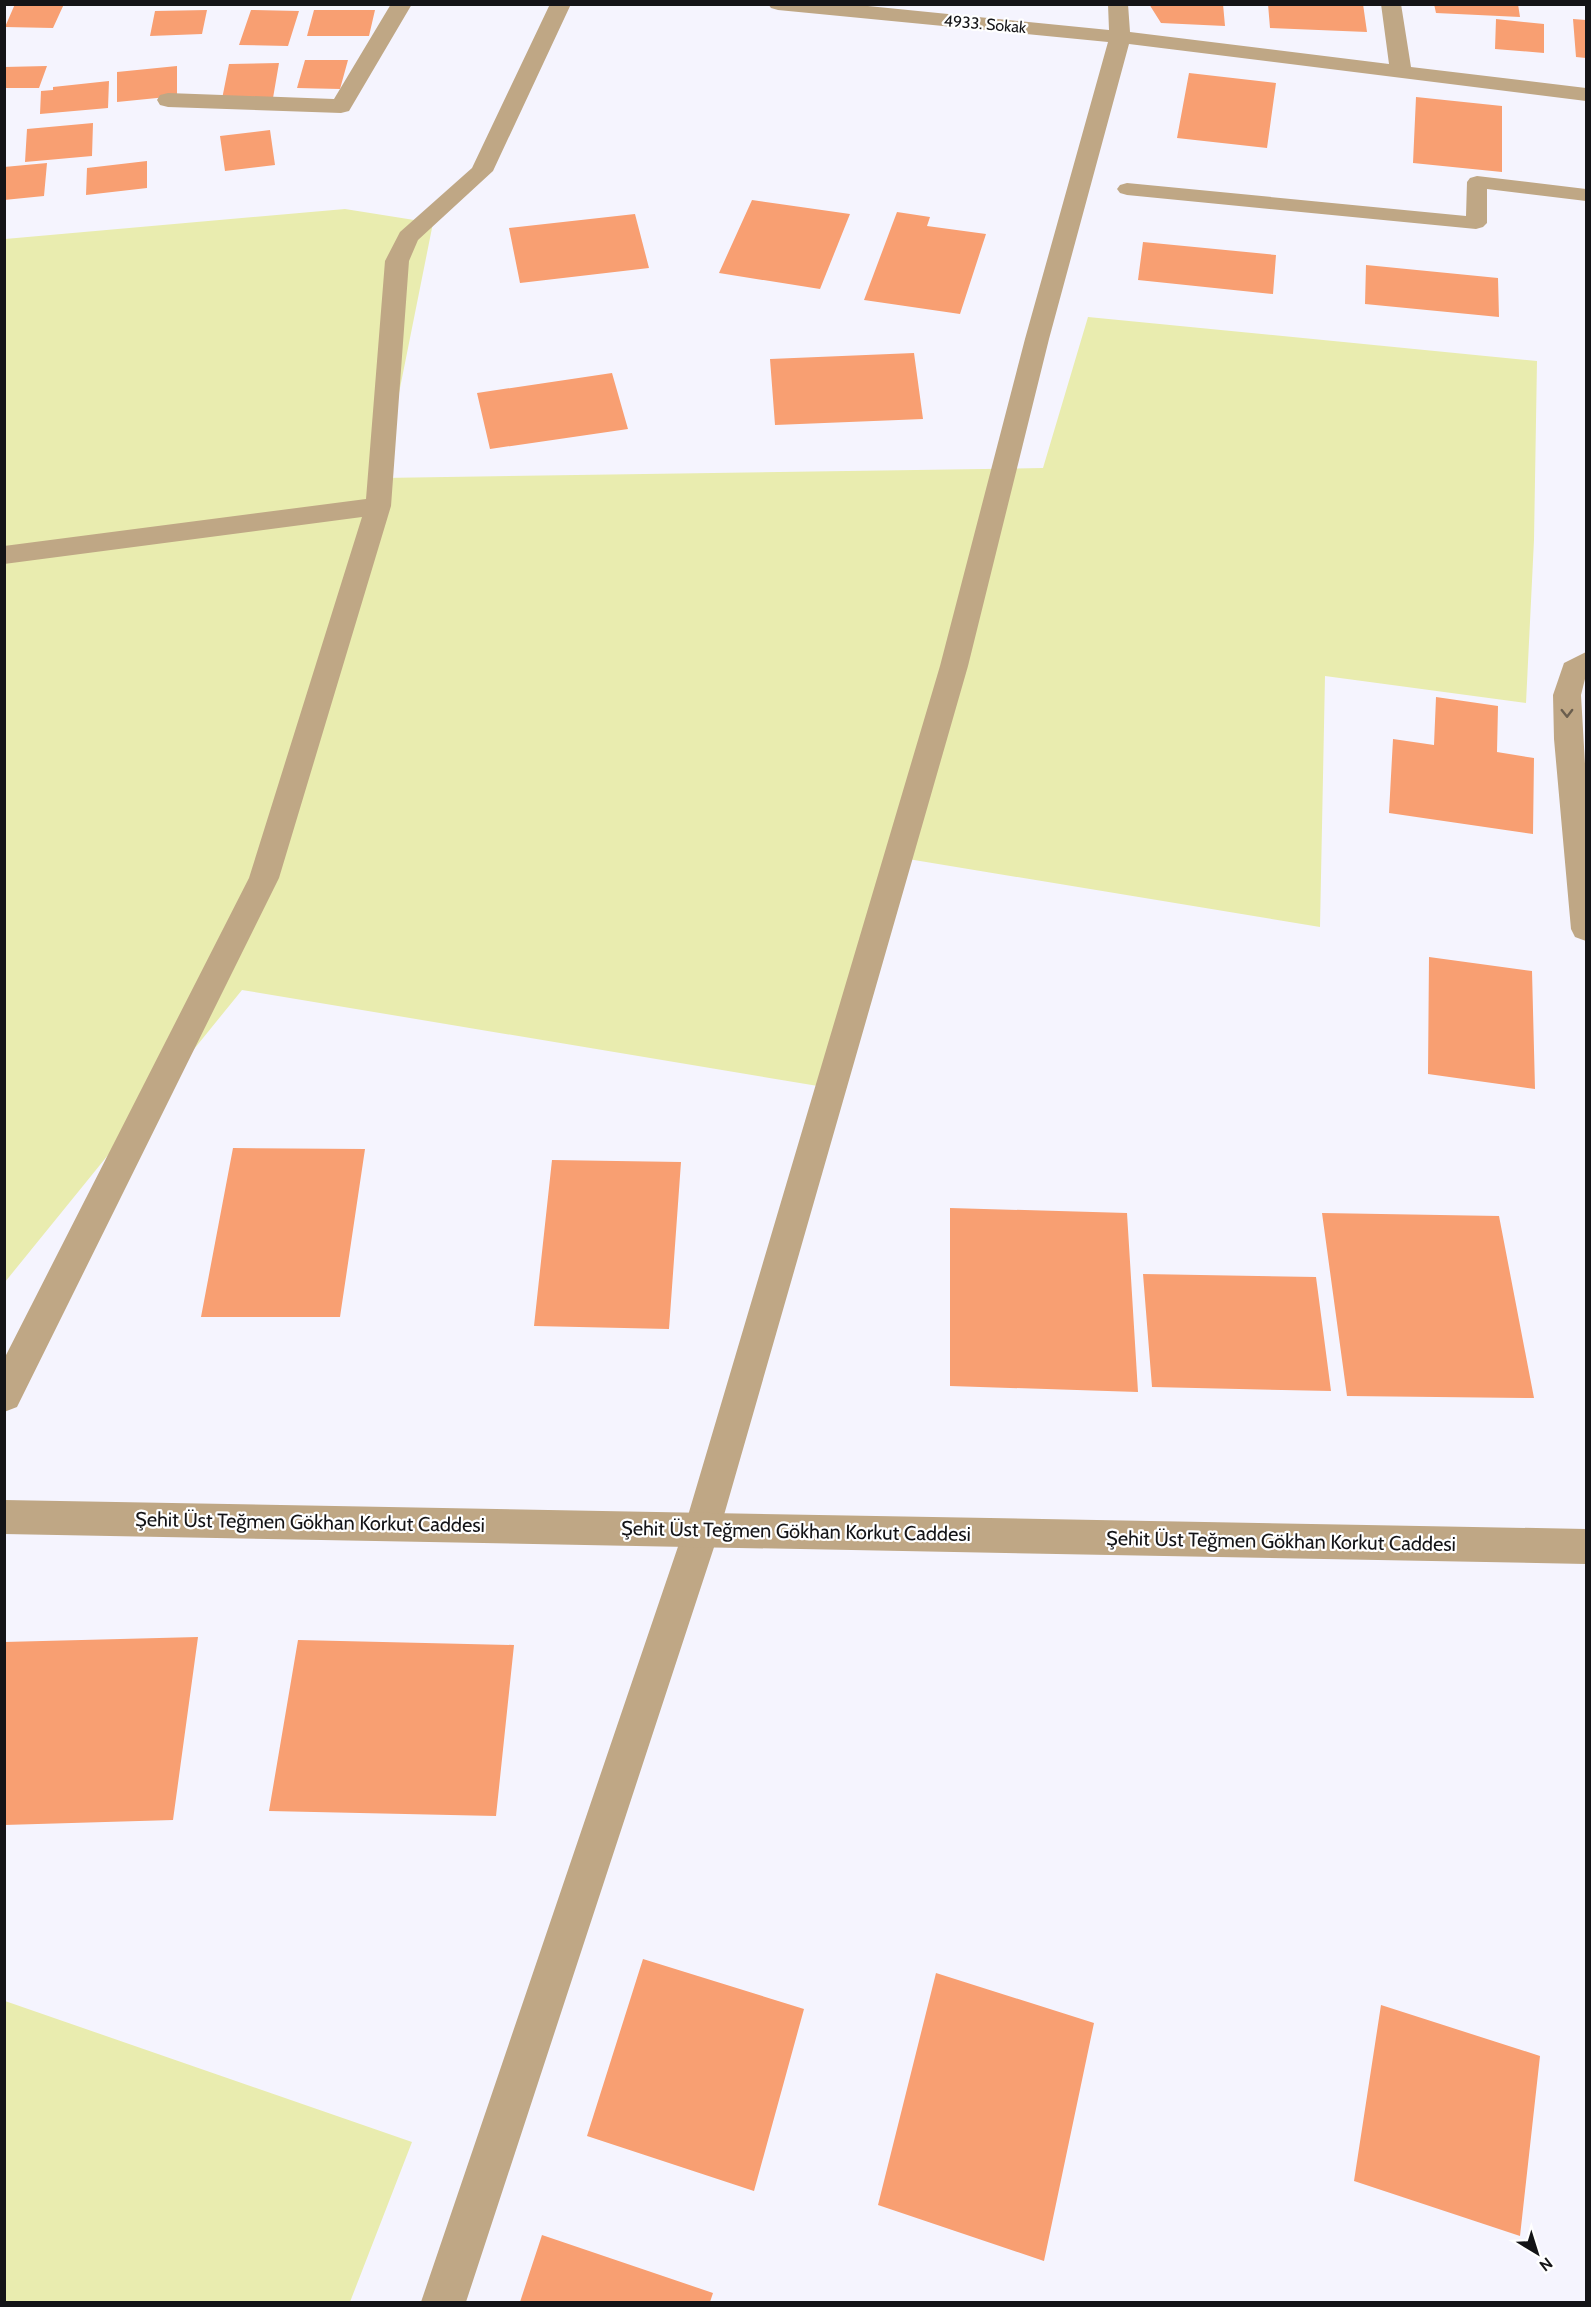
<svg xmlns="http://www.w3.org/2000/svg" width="1591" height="2307" font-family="Cabin,sans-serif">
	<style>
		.green { fill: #e9ecaf }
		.building { fill: #f89f72 }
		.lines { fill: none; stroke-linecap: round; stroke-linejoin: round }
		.service { fill: #bfa785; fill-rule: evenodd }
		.minor { fill: #bfa785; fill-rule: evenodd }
		.tertiary { fill: #bfa785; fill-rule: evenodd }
		.oneway { stroke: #6a5e4e }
		.labels { text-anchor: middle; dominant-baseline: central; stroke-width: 4.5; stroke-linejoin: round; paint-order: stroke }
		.far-street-label { font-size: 16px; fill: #141417; stroke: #fff }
		.street-label { font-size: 20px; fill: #141417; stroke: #fff }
	</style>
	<rect width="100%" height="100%" fill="#f5f4fe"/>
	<path class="green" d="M345 209 433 223 382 478 1043 468 1088 317 1537 361 1534 540 1526 703 1325 676 1320 927 908 859 836 1089 242 990 5 1282V239Z
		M5 2001 412 2142 350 2302H5Z"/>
	<path class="building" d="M15 4H64L53 28 5 27Z
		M1149 4H1223L1225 26 1161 23Z
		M1268 4H1363L1367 32 1270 28Z
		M1434 4H1518L1520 17 1436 13Z
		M207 10 202 34 150 36 155 11Z
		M251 10 299 11 288 46 239 45Z
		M314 10H375L369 36H307Z
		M1496 19 1544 24V53L1495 49Z
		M1573 19 1586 20V58L1576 57Z
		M305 60H348L340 89 297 88Z
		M279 63 273 98 222 99 229 64Z
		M47 66 39 88H4V67Z
		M177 66V96L117 102V72Z
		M1189 73 1276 83 1267 148 1177 138Z
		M109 81 108 108 40 114 41 91 53 90V87Z
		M1416 97 1502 106V172L1413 163Z
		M93 123 92 156 25 162 27 129Z
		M270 130 275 165 225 171 220 136Z
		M147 161V188L86 195 87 168Z
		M47 163 44 196 4 200V167Z
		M752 200 850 214 820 289 719 273Z
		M897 212 930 217 927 226 986 234 960 314 864 300Z
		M635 214 649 268 520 283 509 228Z
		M1143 242 1276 255 1273 294 1138 280Z
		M1366 265 1498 278 1499 317 1365 304Z
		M914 353 923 419 775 425 770 359Z
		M612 373 628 429 490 449 477 393Z
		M1436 697 1498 706 1497 752 1534 758 1533 834 1389 813 1393 739 1434 745Z
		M1429 957 1532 971 1535 1089 1428 1074Z
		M233 1148 365 1149 340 1317H201Z
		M552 1160 681 1162 669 1329 534 1326Z
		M950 1208 1127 1213 1138 1392 950 1386Z
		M1322 1213 1499 1216 1534 1398 1347 1396Z
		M1143 1274 1316 1277 1331 1391 1152 1387Z
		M198 1637 173 1820 4 1825V1642Z
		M298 1640 514 1645 496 1816 269 1811Z
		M643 1959 804 2009 754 2191 587 2136Z
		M936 1973 1094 2023 1044 2261 878 2205Z
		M1381 2005 1540 2056 1520 2236 1354 2181Z
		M542 2235 713 2293 710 2302H520Z"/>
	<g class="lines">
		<path class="service" d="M1477 176 1586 189V201L1487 189V223L1483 227 1476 229 1127 195 1120 193 1117 189 1120 185 1127 183 1466 216 1467 182 1470 178Z"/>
		<path class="minor" d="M391 4H412L349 111 341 113 168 107 160 105 157 100 160 95 168 93 334 99Z
			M550 4H571L493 171 418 240 409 261 391 506 279 878 17 1407 4 1412V1359L249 878 362 517 4 564V546L366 499 385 261 400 232 472 168Z
			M768 4H848L1109 30 1108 4H1128L1130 32 1389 64 1381 4H1401L1411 67 1586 88V101L1129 44 1049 339 968 666 720 1529 466 2302H421L684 1529 940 666 1025 339 1108 42 778 10 771 8Z
			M1586 652V675L1581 695 1586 781V941L1575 937 1571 929 1554 739 1553 695 1564 663Z"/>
		<path class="tertiary" d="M4 1500 1586 1529V1564L4 1534Z"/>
	</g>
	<defs><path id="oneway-chevron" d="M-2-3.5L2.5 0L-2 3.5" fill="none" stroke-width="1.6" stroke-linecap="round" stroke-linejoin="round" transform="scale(1.5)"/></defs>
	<use class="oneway" href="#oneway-chevron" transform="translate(1567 713) rotate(89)"/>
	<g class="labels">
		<g class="far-street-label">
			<text transform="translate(985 24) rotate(5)">4933. Sokak</text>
		</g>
		<g class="street-label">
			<text transform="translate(310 1522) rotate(1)">Şehit Üst Teğmen Gökhan Korkut Caddesi</text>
			<text transform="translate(796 1531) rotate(1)">Şehit Üst Teğmen Gökhan Korkut Caddesi</text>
			<text transform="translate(1281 1541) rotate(1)">Şehit Üst Teğmen Gökhan Korkut Caddesi</text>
		</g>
	</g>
	<rect width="1591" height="2307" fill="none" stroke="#141417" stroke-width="12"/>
	<g transform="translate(1537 2253) rotate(142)" stroke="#ffffff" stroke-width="4.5" paint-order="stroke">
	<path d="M0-4.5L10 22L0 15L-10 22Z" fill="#141417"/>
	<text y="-9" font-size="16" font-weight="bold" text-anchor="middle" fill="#141417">N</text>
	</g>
</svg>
